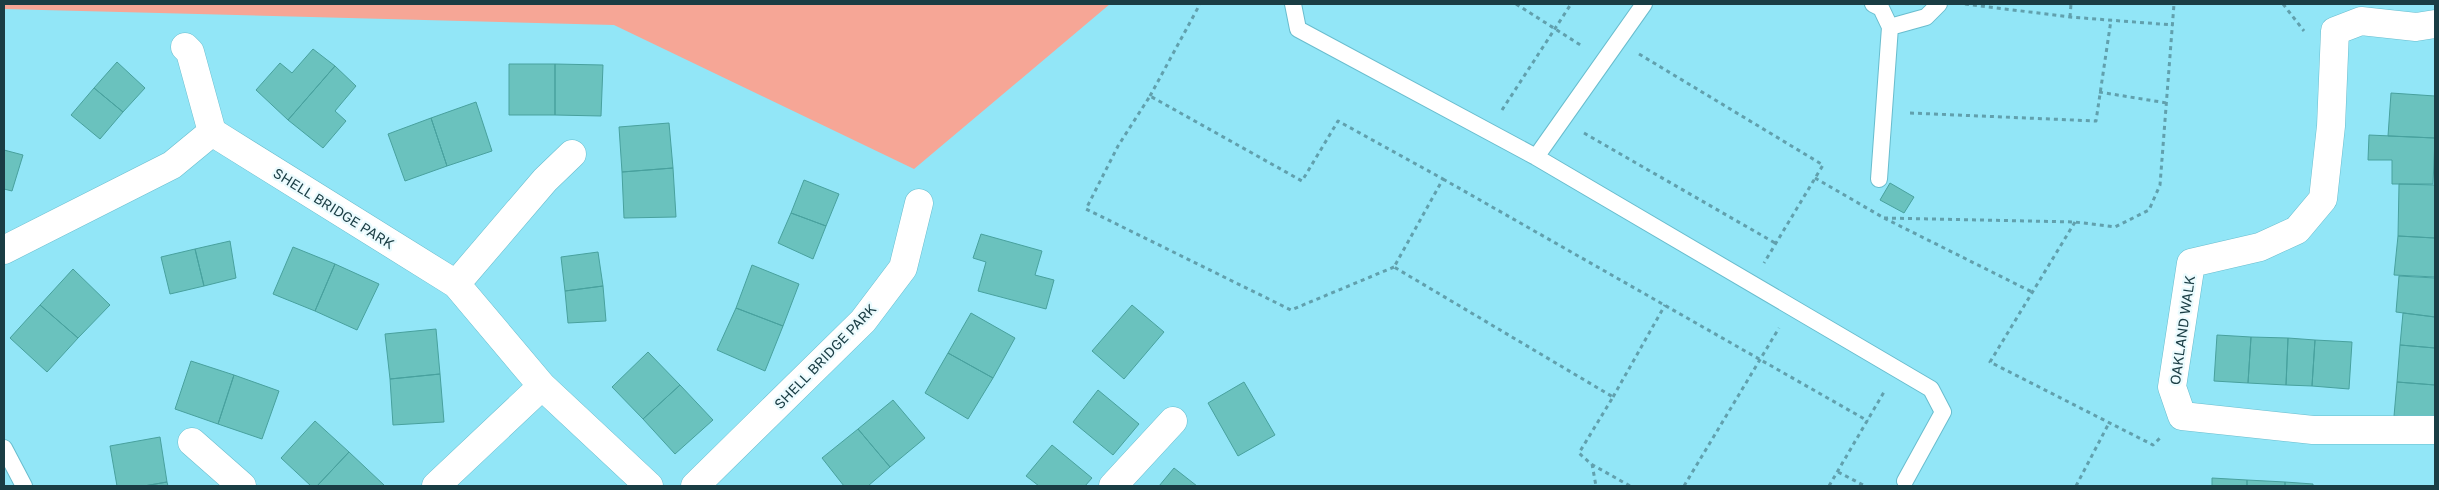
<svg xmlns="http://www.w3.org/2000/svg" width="2439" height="490" font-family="'Golos Text',sans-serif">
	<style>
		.green { fill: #f6a696 }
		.building { fill: #6ac2be; stroke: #48a19e }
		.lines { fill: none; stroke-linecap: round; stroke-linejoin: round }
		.service-casing { stroke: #69bdce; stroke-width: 18 }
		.minor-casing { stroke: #69bdce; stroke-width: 29 }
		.path { stroke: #61a0ad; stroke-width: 3; stroke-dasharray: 4 4; stroke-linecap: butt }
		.service { stroke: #fff; stroke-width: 16 }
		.minor { stroke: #fff; stroke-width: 28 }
		.labels { text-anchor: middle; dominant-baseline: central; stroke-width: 4.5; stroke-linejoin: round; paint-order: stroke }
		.street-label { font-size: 14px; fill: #1a3d44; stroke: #ebfbfe }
	</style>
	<rect width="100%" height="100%" fill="#92e6f7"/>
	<path class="green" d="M4 4H1110L914 169 614 25 4 9Z"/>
	<path class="building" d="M313 49 335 66 288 120 256 90 280 63 292 73Z
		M117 62 145 88 123 112 94 88Z
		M509 64H555V115H509Z
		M555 64 603 65 601 116 555 115Z
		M335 66 356 86 335 111 346 121 323 148 288 120Z
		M94 88 123 112 100 139 71 115Z
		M2391 93 2435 96V138L2388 136Z
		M476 102 492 151 447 166 431 118Z
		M431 118 447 166 405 181 388 134Z
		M669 123 673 168 622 172 619 127Z
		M2369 135 2435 138 2433 184H2392V160H2368Z
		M4 150 23 155 12 191 4 189Z
		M673 168 676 217 624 218 622 172Z
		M804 180 839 194 826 226 791 213Z
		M1890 183 1914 197 1904 213 1880 200Z
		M2399 184 2435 185V238L2398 236Z
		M791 213 826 226 813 259 778 243Z
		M981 234 1042 251 1035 275 1054 280 1046 309 978 291 986 262 973 258Z
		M2398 236 2435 238V277L2394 275Z
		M230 241 236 278 204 286 195 249Z
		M293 247 335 264 315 311 273 294Z
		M195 249 204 286 170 294 161 257Z
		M598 252 603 286 565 291 561 257Z
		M335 264 379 284 357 330 315 311Z
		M752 265 799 284 783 326 736 308Z
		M73 269 110 305 78 338 40 305Z
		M2399 276 2435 278V317L2396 312Z
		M603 286 606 321 568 323 565 291Z
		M40 305 78 338 47 372 10 338Z
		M1132 305 1164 332 1124 379 1092 351Z
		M736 308 783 326 765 371 717 350Z
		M971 313 1015 338 993 378 948 353Z
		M2403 313 2435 317V348L2400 345Z
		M436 329 440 374 390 379 385 334Z
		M2217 335 2251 337 2248 383 2214 381Z
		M2251 337 2288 338 2286 385 2248 383Z
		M2288 338 2315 340 2312 386 2286 385Z
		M2315 340 2352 342 2349 389 2312 386Z
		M2400 345 2435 348V385L2397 382Z
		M648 352 680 385 643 419 612 387Z
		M948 353 993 378 968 419 925 393Z
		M191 361 234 375 218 424 175 409Z
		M440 374 444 422 393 425 390 379Z
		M234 375 279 391 262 439 218 424Z
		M1244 382 1275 435 1238 456 1208 403Z
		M2397 382 2435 385V420L2394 416Z
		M680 385 713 420 675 454 643 419Z
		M1098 390 1139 424 1113 455 1073 422Z
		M893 400 925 438 890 467 858 429Z
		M315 421 349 452 317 486H311L281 458Z
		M858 429 890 467 868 486H844L822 458Z
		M160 437 167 482 144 486H117L110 446Z
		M1052 445 1092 478 1085 486H1039L1026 476Z
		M349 452 384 485 382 486H317Z
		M1174 468 1197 486H1159Z
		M2212 478 2247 480V486H2212Z
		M2247 480 2285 482V486H2247Z
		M167 482 168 486H144Z
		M2285 482 2313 484V486H2285Z"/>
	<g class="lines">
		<defs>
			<path id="service" d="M1293 4 1298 29 1536 157 1931 389 1943 412 1905 481
				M1873 4 1881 8 1890 27 1879 179
				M1890 27 1926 17 1939 4
				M1536 157 1644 4
				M4 448 24 486"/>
			<path id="minor" d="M2435 24 2416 27 2361 21 2335 31 2331 126 2323 199 2297 230 2260 247 2191 263 2172 387 2182 416 2313 430H2435
				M185 47 190 52 212 132
				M4 250 172 165 212 132 456 284 542 386 649 486
				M456 284 545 180 572 154
				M192 442 242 486
				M436 486 542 386
				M695 486 863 321 903 268 919 203
				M1113 486 1173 421"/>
		</defs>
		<use href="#service" class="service-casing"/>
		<use href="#minor" class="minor-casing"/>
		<path class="path" d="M1516 4 1582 46
			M1965 4 2070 17 2173 25
			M2283 4 2304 31
			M2070 17 2071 4
			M1639 54 1823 165 1764 263
			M2099 92 2167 103
			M1150 96 1200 4
			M1502 110 1571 4
			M1910 113 2096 121 2111 20
			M1584 133 1775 243
			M1815 178 1884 218 2032 292
			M1443 179 1868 421
			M1884 218 2075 222 2115 227 2149 210 2160 185 2174 4
			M2075 222 1990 362 2153 445 2160 438
			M1394 267 1291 310 1086 209 1118 146 1150 96 1302 181 1338 121 1443 179 1394 267 1613 397 1579 453 1591 464 1630 486
			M1613 397 1665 305
			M1592 464 1596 486
			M1838 472 1865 486
			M1684 486 1779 328
			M1829 486 1884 392
			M2076 486 2109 423"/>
		<use href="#service" class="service"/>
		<use href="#minor" class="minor"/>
	</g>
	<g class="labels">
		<g class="street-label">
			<text transform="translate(334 208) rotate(32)">SHELL BRIDGE PARK</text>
			<text transform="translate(2182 330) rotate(-82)">OAKLAND WALK</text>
			<text transform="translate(825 356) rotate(-46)">SHELL BRIDGE PARK</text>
		</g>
	</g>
	<rect width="2439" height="490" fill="none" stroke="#1a3d44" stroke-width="10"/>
</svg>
